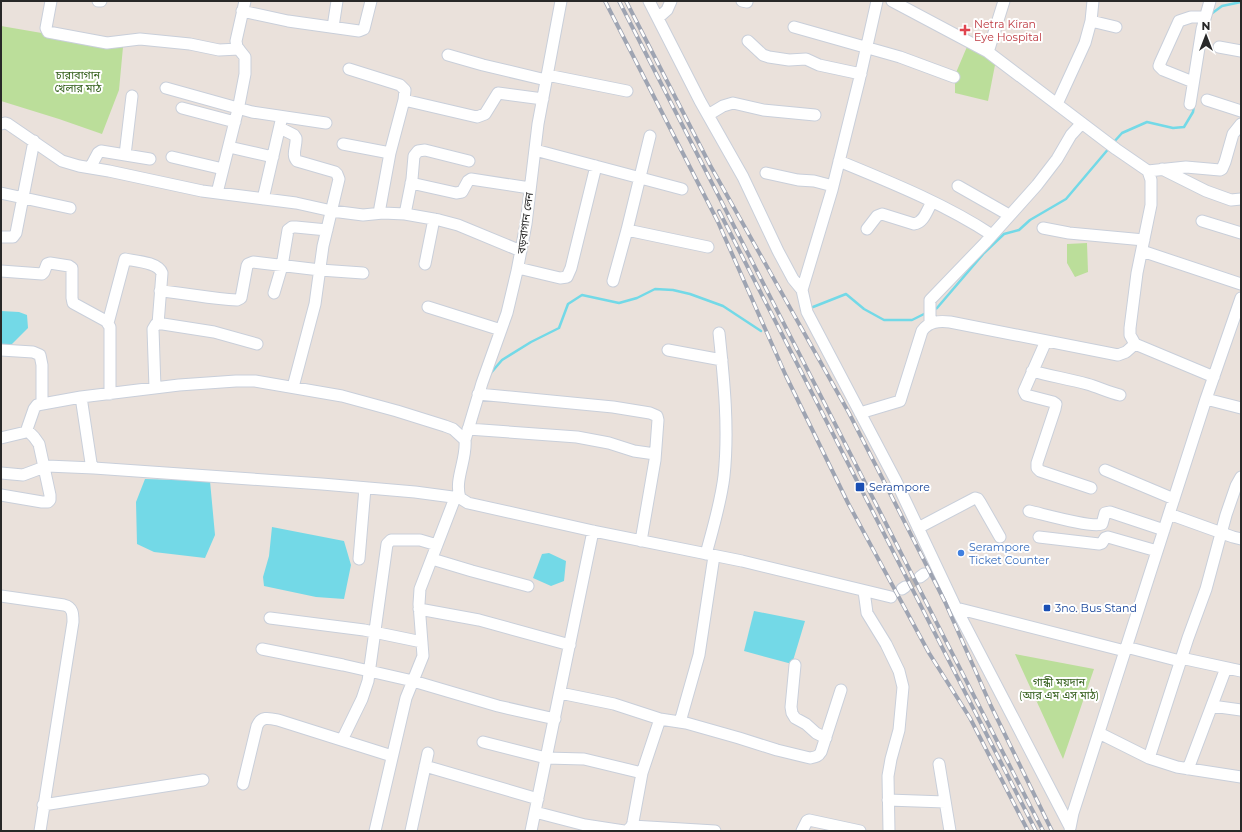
<svg xmlns="http://www.w3.org/2000/svg" width="1242" height="832" font-family="Montserrat,'Noto Sans Bengali',sans-serif">
	<style>
		.green { fill: #bbde9a }
		.water { fill: #73d9e7 }
		.lines { fill: none; stroke-linecap: round; stroke-linejoin: round }
		.stream { stroke: #73d9e7; stroke-width: 2.5 }
		.minor-tunnel { stroke: #c3bcb7; stroke-width: 11; stroke-dasharray: 11 5.5; stroke-linecap: butt }
		.minor-casing { stroke: #c9cfda; stroke-width: 13 }
		.minor { stroke: #fff; stroke-width: 11 }
		.rail-casing { stroke: #9ea4b2; stroke-width: 4 }
		.rail { stroke: #fff; stroke-width: 2.5; stroke-dasharray: 8; stroke-linecap: butt }
		.health-dot { fill: #e0444e; stroke: #fff; stroke-width: 1.5 }
		.transit-dot { fill: #1a4fb4; stroke: #fff; stroke-width: 1.5 }
		.shop-dot { fill: #3f7fe0; stroke: #fff; stroke-width: 1.5 }
		.labels { text-anchor: middle; dominant-baseline: central; stroke-width: 4; stroke-linejoin: round; paint-order: stroke }
		.health-label { font-size: 11px; fill: #be3a42; stroke: #fff; text-anchor: start }
		.park-label { font-size: 11px; fill: #35601d; stroke: #fff }
		.street-label { font-size: 11px; fill: #282828; stroke: #fff }
		.transit-label { font-size: 11px; fill: #164399; stroke: #fff; text-anchor: start }
		.shop-label { font-size: 11px; fill: #366cbe; stroke: #fff; text-anchor: start }
	</style>
	<rect width="100%" height="100%" fill="#eae1db"/>
	<path class="green" d="M1 26 123 47 119 90 102 134 59 119 1 101Z
		M969 42 995 65 988 101 955 93V75Z
		M1087 243 1088 272 1075 277 1067 263V244Z
		M1015 654 1094 669 1063 759Z"/>
	<path class="water" d="M1 311 19 312 27 315 28 328 12 344 1 345Z
		M145 479 210 481 215 535 205 558 154 552 137 544 136 502Z
		M272 527 344 541 351 565 344 599 316 597 264 586 263 577 269 556Z
		M549 553 566 561 564 581 551 586 533 578 542 554Z
		M754 611 805 621 792 664 744 651Z"/>
	<g class="lines">
		<path class="stream" d="M1211 14 1222 6 1241 2
			M1113 143 1122 133 1147 122 1173 128 1184 127 1193 112 1194 105
			M813 307 846 294 864 309 884 320H912L926 313
			M932 310 937 308 984 253 1004 234 1019 230 1030 220 1066 199 1110 147
			M490 374 502 360 531 342 559 328 568 304 582 295 619 303 637 298 655 289 673 290 690 294 723 306 761 331"/>
		<path class="minor-tunnel" d="M905 587 920 577"/>
		<defs>
			<path id="minor" d="M51 1 46 28 48 32 107 43 140 39 190 44 219 50 239 49
				M98 1H101
				M649 1 700 101 743 177 778 251 793 279 802 290
				M742 1 747 2
				M877 1 859 81 832 190 802 290 807 312 896 481 956 608 1125 651 1206 399 1241 298
				M892 1 988 52 1004 1
				M1093 1 1091 21 1116 27
				M242 11 288 21 359 31 364 29 371 1
				M658 18 667 10 671 1
				M333 27 337 1
				M794 27 900 57 954 77
				M748 41 763 55 769 57 789 60 806 59 819 65 861 74
				M1219 47 1241 51
				M988 52 1116 149 1148 171 1151 180V205L1137 273 1130 328V335L1135 344 1214 377
				M448 55 483 65 546 80
				M349 69 400 85 405 90 404 100 477 117 485 114 498 93 543 99
				M547 75 627 91
				M1193 82 1163 70 1159 66 1160 63 1179 21 1191 17H1205
				M166 88 252 112 326 123
				M1207 100 1241 111
				M1057 104 1085 43 1091 21
				M1190 104 1202 29 1210 1
				M182 108 235 122
				M708 115 723 106 733 103 763 110 815 115
				M1 124 5 123 8 124 62 161 79 166 109 171 202 191 296 203 332 211 363 215 383 213 405 214 439 220 458 225 521 251
				M280 128 294 135 296 138C297 146 291 155 297 161L335 172 337 174 339 179 323 246 315 304 293 387
				M343 144 390 153
				M229 147 273 157
				M535 150 682 189
				M125 155 132 96
				M172 157 223 169
				M839 161C890 182 945 204 992 235
				M90 168 98 153 101 151 150 159
				M1162 169 1206 191 1231 200 1241 199
				M1148 171 1186 167 1220 170 1222 169 1225 162 1233 134 1241 124
				M766 173 798 180 814 181 833 186
				M411 183 456 193 462 192 468 181 471 179 530 188
				M958 186 1009 215
				M1 193 70 208
				M217 193 239 105 245 74V57L237 47 236 41 245 1
				M263 199 281 121
				M379 213 390 153 404 100
				M405 214 412 179 414 156 418 151 425 150 469 161
				M1202 221 1241 233
				M1043 228 1069 233 1144 240
				M867 229 877 216 882 214 914 224C924 223 927 210 932 202
				M627 230 708 247
				M1 237H13L16 233 34 141
				M1142 251 1241 284
				M425 264 434 219
				M518 268 560 278 567 277 571 268 596 166
				M1 271 42 274 44 272 47 264 50 263 69 266 72 268V298L73 303 106 321 110 327V394
				M613 281 627 230 650 136
				M160 291C186 293 211 299 237 300L241 298 247 266 248 264 253 262 320 270 363 273
				M274 293 282 266 288 230 292 227H296L327 230
				M428 307 501 330
				M108 323 125 259C135 261 158 262 162 273L158 324
				M930 324V300L985 243 1037 185 1057 159 1071 135 1082 123
				M1046 341 1024 391 1026 395 1053 402 1056 404 1055 409 1037 463V468L1040 471 1091 488
				M1 350 33 352 40 355 42 365V404
				M668 350 722 360
				M1032 371C1050 376 1069 379 1087 384 1098 387 1108 392 1120 395
				M155 388 153 329 156 324H163L214 332 257 344
				M478 394 613 407 650 413 657 416 658 420 655 460 641 541
				M81 397 91 463 94 468 322 484 415 492 460 498
				M1206 399 1241 408
				M860 413 900 401 922 331C929 321 939 321 950 322L1118 355 1126 352 1135 344
				M468 429 577 437 609 443 634 451 655 454
				M1 438 26 432 34 409 37 405 81 397 179 385 236 381H255L342 396 397 411 445 426 453 429 465 440C467 460 454 479 460 498L468 503 593 531 742 561 891 597
				M465 440 482 383 507 313 517 271 526 224 538 124 561 1
				M1105 470 1174 499
				M1 473 23 475 47 466 94 468
				M1 495 42 502H48L50 500V495L39 444 34 437 27 430
				M1029 511C1043 514 1091 528 1102 524L1105 513 1110 512 1164 530
				M1169 514 1233 537 1241 539
				M918 528 975 498 978 499 980 502 1000 537
				M1039 537 1099 544 1102 543 1105 538 1108 537 1157 551
				M706 554C713 528 721 502 724 476 729 429 724 380 719 333
				M359 559 365 488
				M432 559 472 571 528 586
				M920 577 924 574
				M902 589 905 587
				M864 591 867 613 886 644 899 671 903 687 899 730 891 759 888 776 889 831
				M1 596 64 605C73 607 73 614 73 622L40 831
				M956 608 1070 827
				M419 609 479 620 570 645
				M270 618 364 630 422 642
				M1126 647 1180 661
				M262 649 343 665 413 681 498 706 555 719
				M1181 658 1241 671
				M795 665 791 707 792 713 795 718 806 724 816 733 826 738
				M560 693 614 704 660 719
				M1212 706 1241 710
				M680 722 699 655 714 556
				M1099 733 1149 758 1177 767 1241 777
				M342 740 362 699 368 681 387 544 391 540H420L437 545
				M483 742 546 758 584 759 642 773 660 719 686 723 739 738 777 750 810 758C815 757 818 757 821 752L841 690
				M1149 758 1188 638 1206 589 1226 515 1236 486 1241 477
				M939 764 950 831
				M425 766 538 799
				M1188 769 1226 668
				M243 784 257 726C261 716 269 718 278 720L392 756
				M888 800 945 802
				M43 805 203 780
				M535 812 585 825 624 831
				M632 826 715 831
				M1070 828 1073 813 1125 651
				M375 831 406 698 423 656 419 604 420 589 455 498
				M411 831 428 753
				M531 831 593 531
				M627 831 632 826 633 822 642 773
				M802 831 807 821 809 820 860 831"/>
		</defs>
		<use href="#minor" class="minor-casing"/>
		<use href="#minor" class="minor"/>
		<defs>
			<path id="rail" d="M605 1 718 222 786 376 848 503 929 653 970 718 1028 831
				M619 1 1043 831
				M626 1 710 165 849 413 897 507 945 602 991 706 1052 831
				M719 211 1036 831"/>
		</defs>
		<use href="#rail" class="rail-casing"/>
		<use href="#rail" class="rail"/>
	</g>
	<path class="health-dot" d="M963 24h4v4h4v4h-4v4h-4v-4h-4v-4h4z"/>
	<g class="transit-dot">
		<rect x="855" y="482" width="10" height="10" rx="2"/>
		<rect x="1043" y="604" width="8" height="8" rx="2"/>
	</g>
	<circle class="shop-dot" cx="961" cy="553" r="4"/>
	<g class="labels">
		<g class="health-label">
			<text x="974" y="24">Netra Kiran<tspan x="974" dy="13">Eye Hospital</tspan></text>
		</g>
		<g class="park-label">
			<text x="78" y="75">চারাবাগান<tspan x="78" dy="13">খেলার মাঠ</tspan></text>
			<text x="1059" y="682">গান্ধী ময়দান<tspan x="1059" dy="13">(আর এম এস মাঠ)</tspan></text>
		</g>
		<g class="street-label">
			<text transform="translate(525 223) rotate(-82)">বড়বাগান লেন</text>
		</g>
		<g class="transit-label">
			<text x="869" y="487">Serampore</text>
			<text x="1055" y="608">3no. Bus Stand</text>
		</g>
		<g class="shop-label">
			<text x="969" y="547">Serampore<tspan x="969" dy="13">Ticket Counter</tspan></text>
		</g>
	</g>
	<rect width="1242" height="832" fill="none" stroke="#282828" stroke-width="4"/>
	<g transform="translate(1206 36)" stroke="#ffffff" stroke-width="3" paint-order="stroke">
	<path d="M0-3L7 15L0 10L-7 15Z" fill="#282828"/>
	<text y="-6" font-size="11" font-weight="bold" text-anchor="middle" fill="#282828">N</text>
	</g>
</svg>
